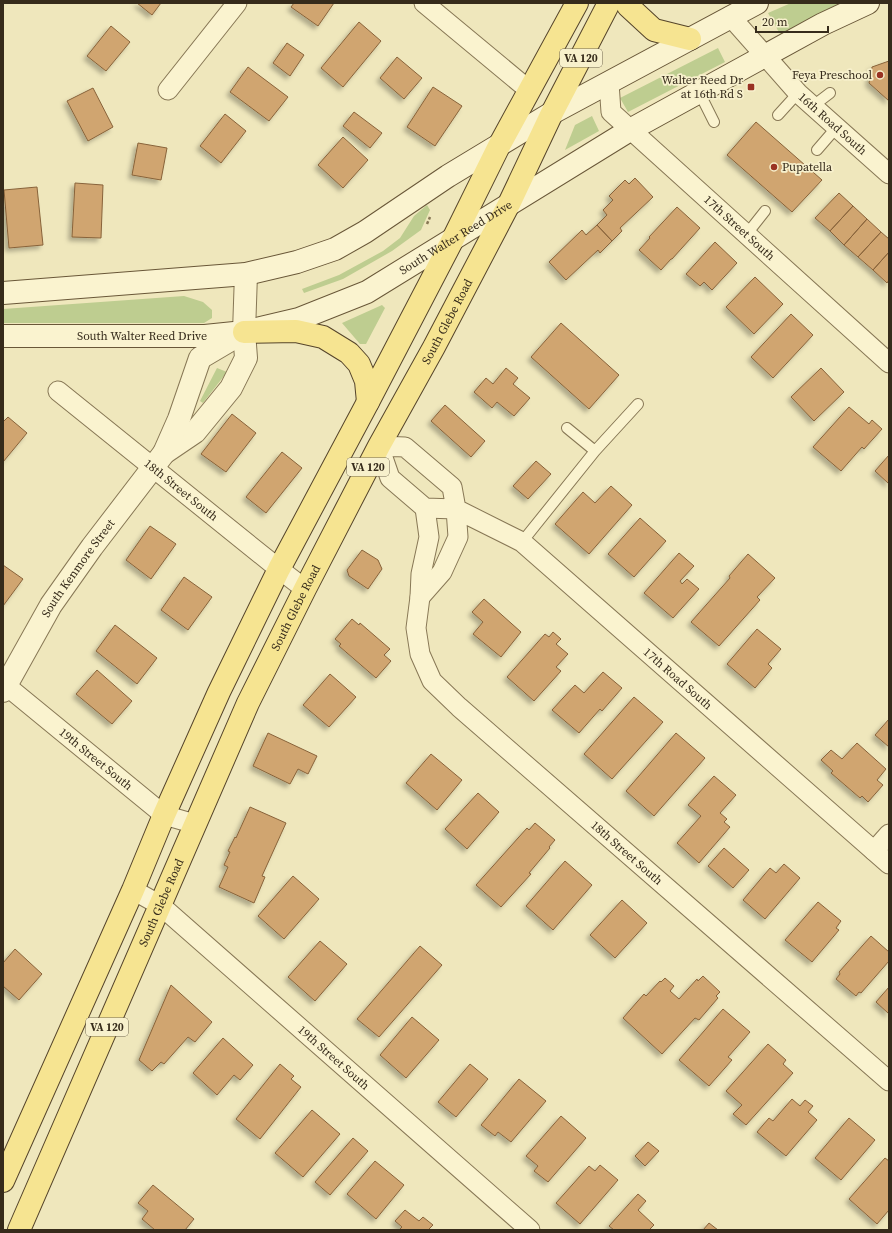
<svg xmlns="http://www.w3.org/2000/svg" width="892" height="1233" font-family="'Source Serif 4',serif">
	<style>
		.green { fill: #becd90 }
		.building { fill: #d0a570; stroke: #88633a; filter: url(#shadow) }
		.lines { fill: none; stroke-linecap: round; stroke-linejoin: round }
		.service-casing { stroke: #877755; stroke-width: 12 }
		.minor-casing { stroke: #877755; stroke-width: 21 }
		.tertiary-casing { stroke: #877755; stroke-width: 24 }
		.secondary-casing { stroke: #695738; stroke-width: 24 }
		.primary-casing { stroke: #55442a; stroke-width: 24 }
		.path { stroke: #877755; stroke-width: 2.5; stroke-dasharray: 3 2; stroke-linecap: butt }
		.service { stroke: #faf3cf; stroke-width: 10 }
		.minor { stroke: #faf3cf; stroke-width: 19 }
		.tertiary { stroke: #faf3cf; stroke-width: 22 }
		.secondary { stroke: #faf3cf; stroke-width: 22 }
		.primary { stroke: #f6e491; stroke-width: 22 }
		.poi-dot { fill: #993223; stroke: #f7f0cc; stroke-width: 1.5 }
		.labels { text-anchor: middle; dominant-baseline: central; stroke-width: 3.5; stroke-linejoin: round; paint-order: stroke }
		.shield { fill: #f7f0cc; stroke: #706650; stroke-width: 1 }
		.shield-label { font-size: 11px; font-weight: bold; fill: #362b1b }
		.poi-label { font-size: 12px; fill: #362b1b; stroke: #f7f0cc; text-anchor: end }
		.street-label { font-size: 12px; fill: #362b1b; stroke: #f7f0cc }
	</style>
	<defs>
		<filter id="shadow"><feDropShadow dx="-3.5" dy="3.5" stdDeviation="2" flood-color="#0004"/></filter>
	</defs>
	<rect width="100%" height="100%" fill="#efe7bc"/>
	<path class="green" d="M791 3H841L824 11 780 34 768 13Z
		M718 48 725 62 628 112 620 98Z
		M592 116 599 131 565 150 575 125Z
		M427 205 430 210 421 230 392 251 343 279 304 293 302 289 339 275 383 251 400 238 414 216Z
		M184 296 203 302 212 310V318L204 323H3V309Z
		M382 305 385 308 366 344H360L342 323Z
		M217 368 227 372 203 403 200 401Z"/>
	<path class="building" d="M137 3H161L152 15Z
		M294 3H334L318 26 291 7Z
		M359 22 381 41 343 87 321 68Z
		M111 26 130 42 106 71 87 56Z
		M287 43 304 55 290 76 273 63Z
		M397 57 422 78 404 99 380 78Z
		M889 61V101L869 83 872 67Z
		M248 67 288 97 269 121 230 92Z
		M433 87 462 106 435 146 407 127Z
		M93 88 113 127 88 141 67 101Z
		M354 112 382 133 370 148 343 126Z
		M225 114 246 131 221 163 200 146Z
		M756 122 822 180 792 212 727 155Z
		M343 137 368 160 343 188 318 165Z
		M138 143 167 148 161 180 132 175Z
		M635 178 653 197 620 228 622 231 612 241 597 225 607 215 603 210 613 200 609 196 625 180 629 184Z
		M75 183 103 185 101 238 72 237Z
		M37 187 43 245 9 248 4 190Z
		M839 193 853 206 830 231 815 218Z
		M853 206 867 219 844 245 830 231Z
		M677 207 700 228 672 259H671L661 270 639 250 650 238 649 237Z
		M867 219 881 232 858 257 844 245Z
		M597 225 612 241 600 253 598 250 566 280 549 262 582 230 586 235Z
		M881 232 889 239V252L873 270 858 257Z
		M715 242 737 263 712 290 704 282 700 286 686 274Z
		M889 252V280L887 283 873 270Z
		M755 277 783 304 754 334 726 307Z
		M791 314 813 335 773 378 751 357Z
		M561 323 619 375 589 409 531 357Z
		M506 368 518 378 513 384 530 398 514 416 497 402 492 408 474 392 486 378 493 384Z
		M821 368 844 392 814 421 791 397Z
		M445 405 485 441 471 457 431 421Z
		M849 407 869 424 872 420 882 429 864 449 862 447 841 471 813 447Z
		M232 414 256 433 226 472 201 454Z
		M8 417 27 433 3 462V422Z
		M282 452 302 468 266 513 246 497Z
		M889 455V484L875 471Z
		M536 461 551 474 528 499 513 486Z
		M611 486 632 505 589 554 555 524 583 492 595 503Z
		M640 518 666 541 634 577 608 554Z
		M150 526 176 544 151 579 126 560Z
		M362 550 378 560 382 569 368 589 349 576 347 570Z
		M679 553 694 566 680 581 682 584 687 579 699 589 673 618 644 593Z
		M748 554 775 578 757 597 760 600 719 646 691 622 730 578 729 576Z
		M3 565 23 579 3 606Z
		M184 577 212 597 188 630 161 610Z
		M484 599 521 632 501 657 473 634 483 622 472 612Z
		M352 619 359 625 360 623 390 649 384 655 391 661 376 678 339 646 341 644 335 639Z
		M115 625 157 658 137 684 96 651Z
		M757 629 781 649 768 664 772 668 755 688 727 664Z
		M553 632 561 639 556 644 568 654 556 667 561 671 534 701 507 677 545 634 549 637Z
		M97 670 132 701 112 724 76 694Z
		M603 672 622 688 602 711 600 709 579 733 552 710 575 685 584 693Z
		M330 674 356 697 329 727 303 705Z
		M634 697 663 722 612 779 584 754Z
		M889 719V747L875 735Z
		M268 733 317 756 308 774 298 769 290 784 253 766Z
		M676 733 705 758 654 816 626 791Z
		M857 743 886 769 877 780 883 785 868 802 862 796 860 798 831 773 833 771 821 760 831 750 842 759Z
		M431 754 462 780 437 810 406 783Z
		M714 776 736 795 720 813 727 819 724 822 730 827 699 863 677 843 701 816 688 805Z
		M478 793 499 812 467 849 445 829Z
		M250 807 286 823 262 876 265 877 254 903 219 887 228 867 224 865 230 852 228 851 235 837 236 838Z
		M535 823 555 840 549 847 550 848 529 873 531 874 501 907 476 885 527 828 529 830Z
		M724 848 749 870 733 888 708 866Z
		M565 861 592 885 553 930 526 906Z
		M784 864 800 878 765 919 743 900 770 868 776 873Z
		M293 876 319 899 284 939 258 916Z
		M622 900 647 923 615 958 590 935Z
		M818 902 841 921 836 928 839 930 812 962 785 940Z
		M871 936 889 952V961L861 993 859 992 856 996 836 979 840 974 839 972Z
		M320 941 347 964 315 1001 288 977Z
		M420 946 442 965 379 1037 357 1019Z
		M15 949 42 974 19 1000 3 986V963Z
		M703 976 720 992 716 996 718 998 699 1020 695 1018 662 1054 623 1018 644 994 646 996 660 981 661 982 665 978 674 986 670 991 679 999 697 979 698 981Z
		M171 985 212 1022 195 1042 188 1037 164 1064 161 1062 152 1071 139 1060Z
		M889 987V1014L876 1002Z
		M723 1009 750 1032 728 1057 732 1060 709 1086 679 1060Z
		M412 1017 439 1040 406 1078 380 1055Z
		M223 1038 253 1065 240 1080 234 1075 217 1095 193 1073Z
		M768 1044 786 1060 783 1064 793 1073 746 1125 733 1114 742 1105 726 1091Z
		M280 1064 294 1076 291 1079 301 1087 260 1139 236 1119Z
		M470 1064 488 1079 456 1117 438 1102Z
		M519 1079 546 1101 511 1142 498 1132 495 1136 481 1125Z
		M792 1099 800 1106 805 1100 813 1106 808 1112 817 1120 786 1156 757 1132 769 1118 773 1121Z
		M312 1110 340 1134 303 1177 275 1153Z
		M561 1116 586 1138 548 1182 534 1171 538 1166 526 1156Z
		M849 1118 875 1140 841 1180 815 1158Z
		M353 1138 368 1151 330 1195 315 1182Z
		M648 1142 659 1151 645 1166 635 1156Z
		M885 1158 889 1161V1210L877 1224 849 1199Z
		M375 1161 404 1185 376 1219 347 1194Z
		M600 1165 618 1180 580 1224 556 1203 589 1166 595 1171Z
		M153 1185 194 1219 185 1230H155L142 1219 148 1211 138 1203Z
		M638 1194 646 1201 638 1210 654 1225 649 1230H614L609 1226Z
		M405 1210 419 1221 423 1217 433 1225 429 1229 430 1230H399L402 1227 395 1221Z
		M709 1223 718 1230H703Z"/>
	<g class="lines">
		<defs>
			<path id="service" d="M699 92 714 122
				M813 106 830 93
				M778 115 798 93
				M817 150 836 128
				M746 235 765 211
				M567 428 595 451
				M522 542 595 451 638 404"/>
			<g id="minor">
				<path d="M424 3 530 91"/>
				<path id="s1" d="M730 16 798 93 889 174"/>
				<path id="s2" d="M609 83 611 112 889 363"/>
				<path d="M168 90 237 3"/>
				<path id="s3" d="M58 391 279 569 305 589"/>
				<path id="s4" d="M425 508 429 537 421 574 420 597 416 628 420 654 432 681 459 707 889 1081"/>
				<path id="s5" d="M420 597 442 572 458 537 456 509 452 487 405 447 379 446 390 478 425 508 456 509 522 542 889 864"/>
				<path id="s6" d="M3 683 164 815 195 824"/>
				<path d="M874 851 889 834"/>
				<path id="s7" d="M133 890 160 905 530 1230"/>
			</g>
			<g id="tertiary">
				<path d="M164 453 195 432 231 388 246 358 244 332 246 274"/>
				<path id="s8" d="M3 691 51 605 92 547 164 453 179 419 200 358 244 332"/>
			</g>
			<g id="secondary">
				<path d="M3 293 246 274 297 262 335 249 365 232 448 176 552 113 757 3"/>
				<path id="s9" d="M3 336H205L244 332 299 319 367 292 630 130 823 24 868 3"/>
			</g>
			<g id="primary">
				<path d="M627 3 628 6 654 30 690 39"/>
				<path d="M244 332 296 331 323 337 349 353 359 364 366 381 368 402"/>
				<path d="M3 1181 133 890 164 815 219 692 279 569 368 402 453 239 499 146 577 3"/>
				<path id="s10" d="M19 1230 248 703 305 589 379 446 434 347 509 204 552 113 609 3"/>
			</g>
		</defs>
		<use href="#service" class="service-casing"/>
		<use href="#minor" class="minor-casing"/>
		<use href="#tertiary" class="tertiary-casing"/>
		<use href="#secondary" class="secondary-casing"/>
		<use href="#primary" class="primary-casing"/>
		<path class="path" d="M427 224 430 217"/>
		<use href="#service" class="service"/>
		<use href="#minor" class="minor"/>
		<use href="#tertiary" class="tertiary"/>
		<use href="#secondary" class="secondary"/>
		<use href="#primary" class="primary"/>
	</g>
	<g class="poi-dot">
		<circle cx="880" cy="75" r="4"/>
		<rect x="747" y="83" width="8" height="8" rx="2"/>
		<circle cx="774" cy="167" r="4"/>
	</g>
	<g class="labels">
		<g class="shield">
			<rect x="560" y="49" width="42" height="18" rx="3"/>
			<rect x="347" y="458" width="42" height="18" rx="3"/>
			<rect x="86" y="1018" width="42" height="18" rx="3"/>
		</g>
		<g class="shield-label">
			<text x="581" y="58">VA 120</text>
			<text x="368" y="467">VA 120</text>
			<text x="107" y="1027">VA 120</text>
		</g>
		<g class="poi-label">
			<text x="872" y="75">Feya Preschool</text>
			<text x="743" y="80">Walter Reed Dr<tspan x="743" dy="14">at 16th Rd S</tspan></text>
			<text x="782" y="167" text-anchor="start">Pupatella</text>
		</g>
		<g class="street-label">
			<text stroke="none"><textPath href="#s1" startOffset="149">16th Road South</textPath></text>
			<text stroke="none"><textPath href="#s2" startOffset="202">17th Street South</textPath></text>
			<text stroke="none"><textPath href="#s9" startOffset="475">South Walter Reed Drive</textPath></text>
			<text stroke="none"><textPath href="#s10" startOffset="1005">South Glebe Road</textPath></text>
			<text stroke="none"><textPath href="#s9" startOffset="139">South Walter Reed Drive</textPath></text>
			<text stroke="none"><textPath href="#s3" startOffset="158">18th Street South</textPath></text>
			<text stroke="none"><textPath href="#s8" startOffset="144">South Kenmore Street</textPath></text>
			<text stroke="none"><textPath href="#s10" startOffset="681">South Glebe Road</textPath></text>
			<text stroke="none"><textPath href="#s5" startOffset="602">17th Road South</textPath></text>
			<text stroke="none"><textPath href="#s6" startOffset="120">19th Street South</textPath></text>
			<text stroke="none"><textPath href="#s4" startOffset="437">18th Street South</textPath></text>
			<text stroke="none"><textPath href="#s10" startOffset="357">South Glebe Road</textPath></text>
			<text stroke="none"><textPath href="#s7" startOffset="262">19th Street South</textPath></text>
		</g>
	</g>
	<rect width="892" height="1233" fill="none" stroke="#362b1b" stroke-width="8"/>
	<path d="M756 26v6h72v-6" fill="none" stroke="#362b1b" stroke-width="2"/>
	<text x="762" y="26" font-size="12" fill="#362b1b" stroke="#f7f0cc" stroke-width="3" paint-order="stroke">20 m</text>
</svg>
